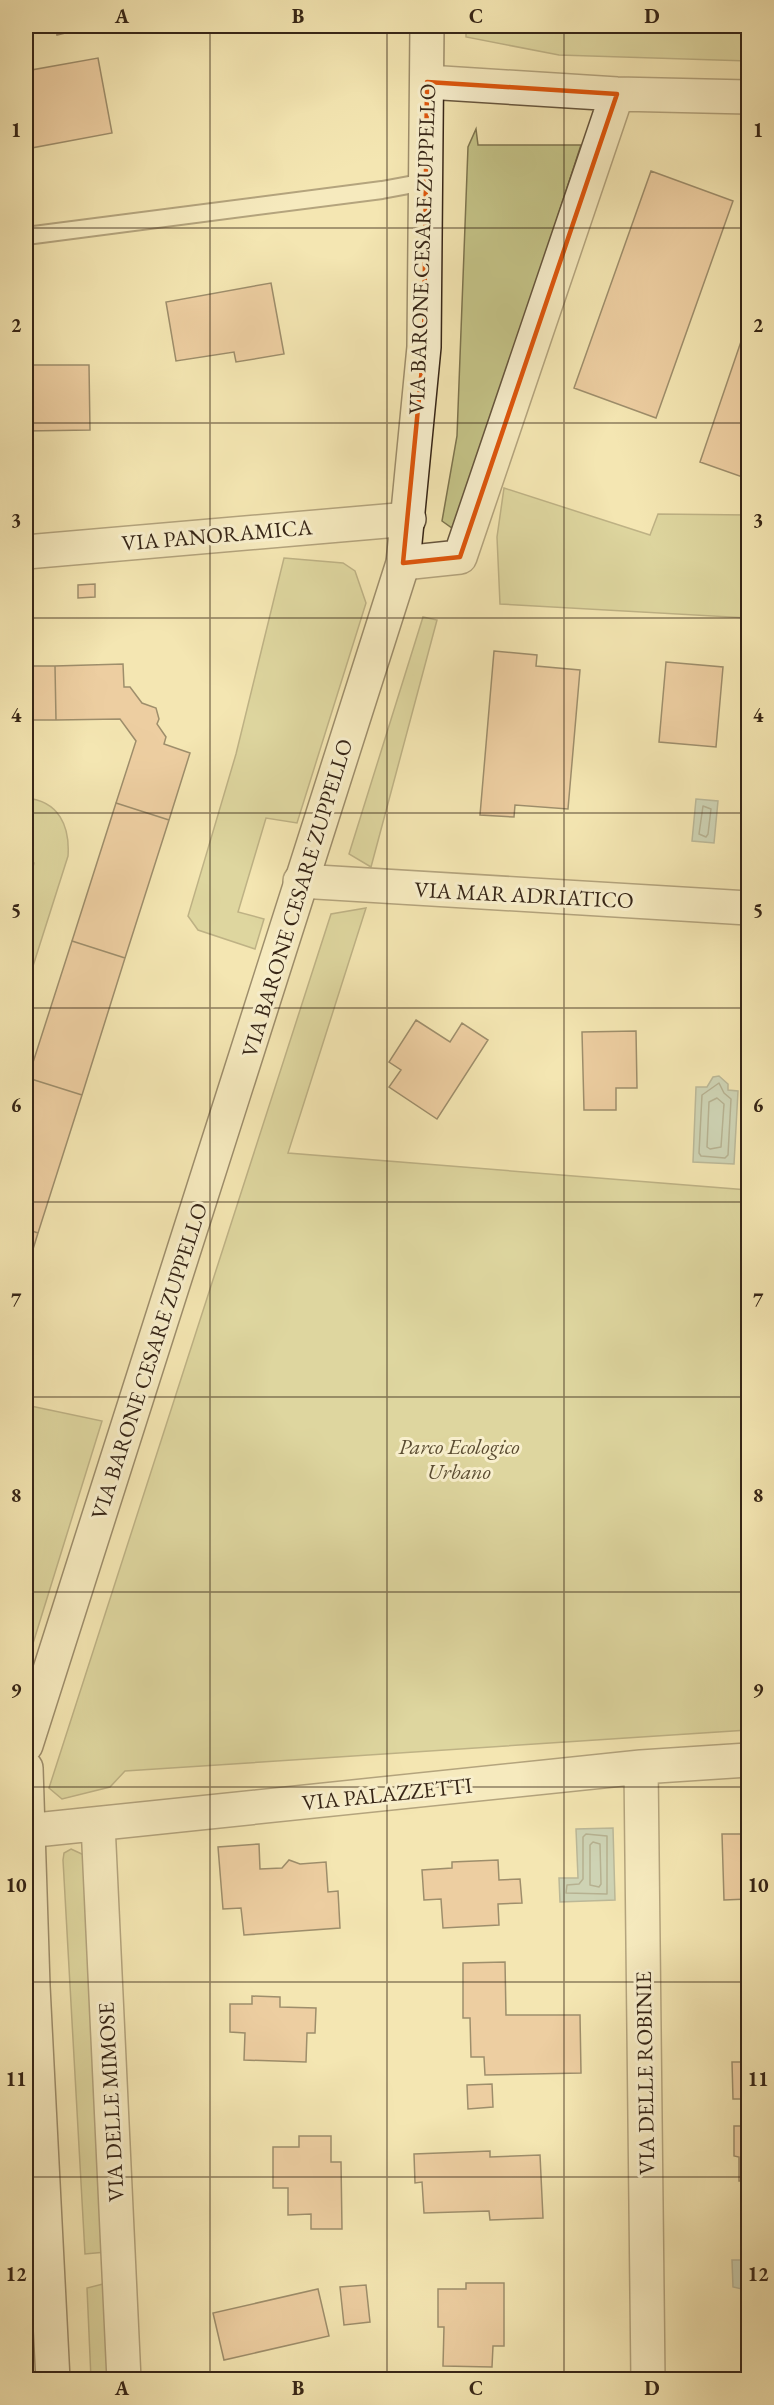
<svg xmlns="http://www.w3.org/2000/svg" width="774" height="2405" font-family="'EB Garamond',serif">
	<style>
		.green { fill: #c4c387; stroke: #7d744e; stroke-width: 1.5 }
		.water { fill: #a0bdb7; stroke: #768077; stroke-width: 1.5 }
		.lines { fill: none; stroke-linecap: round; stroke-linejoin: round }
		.shore { stroke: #6b7166; stroke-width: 1.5 }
		.building { fill: #e5b18c; stroke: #362516; stroke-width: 1.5 }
		.service-casing { stroke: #66553d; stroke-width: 20 }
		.minor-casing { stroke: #66553d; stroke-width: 36 }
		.secondary-casing { stroke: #362516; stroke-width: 36 }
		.service { stroke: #f8efcd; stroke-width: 16 }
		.minor { stroke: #f8efcd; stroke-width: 33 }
		.secondary { stroke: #f8efcd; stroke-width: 33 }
		.marked { fill: none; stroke: #df560c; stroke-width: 4.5; stroke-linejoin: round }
		.grid { fill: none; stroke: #362516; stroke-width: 1.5; stroke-opacity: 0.55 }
		.labels { text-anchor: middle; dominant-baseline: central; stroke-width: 6; stroke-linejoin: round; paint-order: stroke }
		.street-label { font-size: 22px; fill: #362516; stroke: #f8efcd }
		.park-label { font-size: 22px; font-style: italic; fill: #5a4c32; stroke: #f8efcd }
		.neatline { fill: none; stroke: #362516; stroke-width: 2 }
		.grid-label { font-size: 20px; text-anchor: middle; font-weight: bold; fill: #362516 }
	</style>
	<rect width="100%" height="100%" fill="#f4e6b2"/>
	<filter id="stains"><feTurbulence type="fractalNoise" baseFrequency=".00333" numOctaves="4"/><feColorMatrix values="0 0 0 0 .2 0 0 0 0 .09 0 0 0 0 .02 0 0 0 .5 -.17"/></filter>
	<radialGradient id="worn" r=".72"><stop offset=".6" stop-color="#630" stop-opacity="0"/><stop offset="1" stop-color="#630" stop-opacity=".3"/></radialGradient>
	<path class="green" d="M466 26H748V61L559 55 466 37Z
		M476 129 478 145H581L469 489 452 528 442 521 457 436 468 147Z
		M504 488 650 535 658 514 748 515V618L500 604 497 537Z
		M284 558 343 563 355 571 366 603 297 823 266 818 238 912 264 919 255 949 198 930 188 916 236 754Z
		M423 617 437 620 371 867 349 854Z
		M26 798C59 801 70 826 68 856L26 988V893L34 863 26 861Z
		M366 908 288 1153 748 1190V1730L125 1771 110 1787 62 1799 49 1788 331 914Z
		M26 1405 102 1421 26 1666Z
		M71 1849 84 1855 106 2252 85 2254 63 1860 64 1853Z
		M107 2283 112 2379H91L87 2288Z"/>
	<path class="water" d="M696 799 718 801 714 843 692 841Z
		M719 1076 728 1084V1090L738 1091 734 1164 693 1162 696 1087H707L713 1077Z
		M613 1828 615 1900 560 1902 559 1878H578L576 1829Z
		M732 2260H748V2288L746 2290 733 2287Z"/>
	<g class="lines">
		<path class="shore" d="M703 806 711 809 708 834 706 837 699 834Z
			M719 1083 724 1093 731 1099 728 1155 725 1158 701 1156 699 1153 702 1095Z
			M717 1098 724 1104 721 1147 710 1149 707 1147 709 1102Z
			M586 1834 607 1836V1894L566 1893 567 1885 579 1884 583 1879V1837Z
			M593 1842 600 1844 601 1884 599 1887 590 1885V1845Z"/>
	</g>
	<path class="building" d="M55 26H90V27L57 35Z
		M98 58 112 133 26 149V71Z
		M651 171 733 201 656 418 574 388Z
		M271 283 284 354 236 362 234 352 176 361 166 302Z
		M748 321V479L700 462Z
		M26 365H89L90 430 26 431Z
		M95 584V597L78 598V585Z
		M494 651 537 655 536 666 580 670 568 809 515 805 514 817 480 815Z
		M666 662 723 667 716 747 659 742Z
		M123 664 124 687H130L142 703 156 708 159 719 157 724 166 737 164 744 190 753 169 820 116 803 136 741 120 719 56 720 55 666Z
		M26 666H55L56 720H26Z
		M116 803 169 820 125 958 72 941Z
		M72 941 125 958 82 1095 28 1078Z
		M416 1020 450 1042 462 1023 488 1040 437 1119 389 1087 401 1070 389 1062Z
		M636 1031 637 1088H616V1110H584L582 1032Z
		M28 1078 82 1095 38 1233 26 1229V1087Z
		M26 1229 38 1233 26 1272Z
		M722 1834H748V1899L724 1900Z
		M259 1844 260 1869 282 1868 289 1860 300 1864 326 1862 328 1892 338 1891 340 1928 244 1935 241 1908 223 1909 218 1847Z
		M498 1860 499 1880 520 1879 522 1903 498 1904 499 1925 443 1928 441 1899 424 1900 422 1870 452 1868V1862Z
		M505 1962 506 2015H580L581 2073 485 2075 484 2057H471L470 2018H463V1963Z
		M252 1996 280 1997V2007L316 2008 315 2033H307L306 2062 244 2060 245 2033 230 2032V2004H252Z
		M732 2062H748V2181H739V2157L734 2156V2126H742V2099H733Z
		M492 2084 493 2107 468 2109 467 2085Z
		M299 2136H331V2162H341L342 2229H311V2214L288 2215V2188H273V2147H299Z
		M490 2151V2157L540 2155 543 2218 490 2220 489 2211 424 2213 422 2182 415 2183 414 2154Z
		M466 2283H504V2346H493L492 2367 443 2366 444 2327H438V2289H466Z
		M366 2285 370 2322 344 2325 340 2287Z
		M318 2289 329 2336 224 2360 213 2313Z"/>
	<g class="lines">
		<defs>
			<path id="service" d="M26 236 382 190 425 182"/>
			<path id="minor" d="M427 82 617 94 748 97
				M26 552 409 519
				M403 563 460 557 617 94
				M300 881 748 908
				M641 1767 648 2380
				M98 1824 124 2380
				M26 1831 641 1767 748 1760"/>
			<path id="secondary" d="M26 1745 403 563 424 347 427 26
				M26 1768 33 1986 53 2380"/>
		</defs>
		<use href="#service" class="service-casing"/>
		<use href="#minor" class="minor-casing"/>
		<use href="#secondary" class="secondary-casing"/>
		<use href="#service" class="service"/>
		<use href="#minor" class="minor"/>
		<use href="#secondary" class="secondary"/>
	</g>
	<path d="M0 0H774V2405H0ZM427 82 617 94 460 557 403 563 424 347Z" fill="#f4e6b2" fill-opacity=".55" fill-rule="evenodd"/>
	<path class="marked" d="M427 82 617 94 460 557 403 563 424 347Z"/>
	<path class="grid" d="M210 26V2380M387 26V2380M564 26V2380M26 228H748M26 423H748M26 618H748M26 813H748M26 1008H748M26 1202H748M26 1397H748M26 1592H748M26 1787H748M26 1982H748M26 2177H748"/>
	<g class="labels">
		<g class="street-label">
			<text transform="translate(422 249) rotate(-88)">VIA BARONE CESARE ZUPPELLO</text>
			<text transform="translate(217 535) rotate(-5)">VIA PANORAMICA</text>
			<text transform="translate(524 895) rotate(3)">VIA MAR ADRIATICO</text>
			<text transform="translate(297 898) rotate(-73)">VIA BARONE CESARE ZUPPELLO</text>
			<text transform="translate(149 1361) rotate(-72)">VIA BARONE CESARE ZUPPELLO</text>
			<text transform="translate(387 1794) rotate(-6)">VIA PALAZZETTI</text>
			<text transform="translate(645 2073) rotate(-91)">VIA DELLE ROBINIE</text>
			<text transform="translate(111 2102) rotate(-93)">VIA DELLE MIMOSE</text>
		</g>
		<g class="park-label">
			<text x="459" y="1446">Parco Ecologico<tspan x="459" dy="25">Urbano</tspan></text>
		</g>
	</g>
	<rect width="774" height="2405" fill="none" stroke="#f4e6b2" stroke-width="66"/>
	<rect x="33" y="33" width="708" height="2339" class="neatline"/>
	<g class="grid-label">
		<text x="122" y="23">A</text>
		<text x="298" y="23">B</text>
		<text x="476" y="23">C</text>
		<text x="652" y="23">D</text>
		<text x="16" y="137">1</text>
		<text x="758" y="137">1</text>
		<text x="16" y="332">2</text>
		<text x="758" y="332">2</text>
		<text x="16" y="527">3</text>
		<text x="758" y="527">3</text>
		<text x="16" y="722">4</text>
		<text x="758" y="722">4</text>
		<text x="16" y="917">5</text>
		<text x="758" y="917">5</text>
		<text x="16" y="1112">6</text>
		<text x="758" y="1112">6</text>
		<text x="16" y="1307">7</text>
		<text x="758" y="1307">7</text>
		<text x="16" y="1502">8</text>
		<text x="758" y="1502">8</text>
		<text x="16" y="1697">9</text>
		<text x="758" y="1697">9</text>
		<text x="16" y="1892">10</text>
		<text x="758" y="1892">10</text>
		<text x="16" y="2086">11</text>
		<text x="758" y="2086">11</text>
		<text x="16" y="2281">12</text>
		<text x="758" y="2281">12</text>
		<text x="122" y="2395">A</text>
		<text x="298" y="2395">B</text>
		<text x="476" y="2395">C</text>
		<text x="652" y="2395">D</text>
	</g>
	<rect width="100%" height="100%" filter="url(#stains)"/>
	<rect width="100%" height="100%" fill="url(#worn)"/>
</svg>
